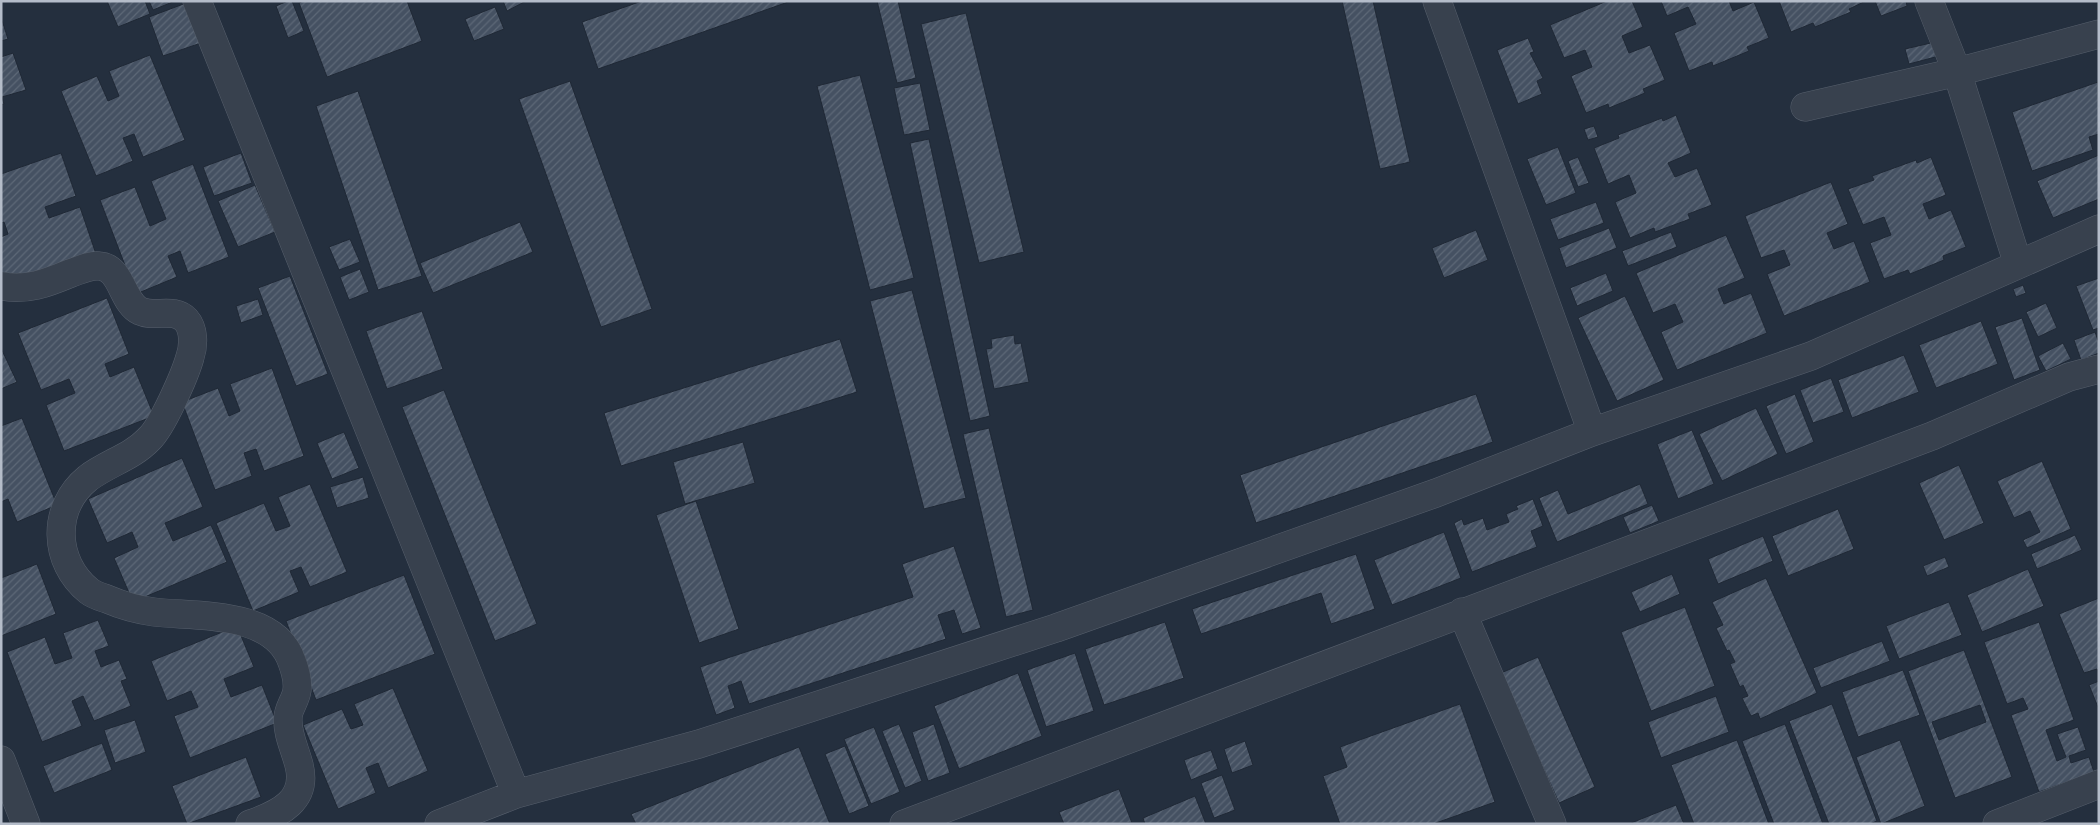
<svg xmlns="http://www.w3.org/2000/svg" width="2100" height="825" font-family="'Fira Sans',sans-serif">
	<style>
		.building { fill: url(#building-hatch); stroke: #1f2835; fill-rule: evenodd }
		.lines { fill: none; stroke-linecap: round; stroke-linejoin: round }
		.minor-casing { stroke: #565f6c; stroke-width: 29 }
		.minor { stroke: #38414e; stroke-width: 28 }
	</style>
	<defs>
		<pattern id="building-hatch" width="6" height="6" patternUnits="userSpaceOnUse" patternTransform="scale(1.25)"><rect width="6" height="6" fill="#455162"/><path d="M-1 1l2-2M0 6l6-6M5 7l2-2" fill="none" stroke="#5d6877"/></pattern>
	</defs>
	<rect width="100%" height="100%" fill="#242f3e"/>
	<path class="building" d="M107 1H145L150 14 118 27Z
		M149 1H175L153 10Z
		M288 1H292L304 31 288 38 276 6Z
		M303 1H407L422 41 327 77 299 3Z
		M503 1H526L507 11Z
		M642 1H791L598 69 582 22Z
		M877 1H898L916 78 897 83Z
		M1342 1H1373L1410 162 1380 169Z
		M1607 1H1632L1643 27 1622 36 1629 53 1650 45 1665 80 1643 89 1645 93 1609 108 1608 104 1586 113 1571 76 1592 67 1585 50 1564 58 1550 25Z
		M1661 1H1729L1733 11 1754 2 1769 38 1747 47 1749 51 1713 66 1712 62 1689 71 1674 33 1696 24 1688 7 1667 16Z
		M1779 1H1866L1849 9 1851 12 1815 27 1813 23 1791 32Z
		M1875 1H1906L1907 6 1881 16Z
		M186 3 201 43 163 56 149 17Z
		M495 7 504 29 474 41 465 19Z
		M966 13 1024 252 979 263 921 24Z
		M1 17 8 39 1 41Z
		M1528 38 1534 52 1530 53 1543 78 1537 81 1542 94 1518 104 1497 50Z
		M1935 42 1939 56 1909 64 1905 49Z
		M13 53 26 90 2 97 4 104 1 105V57Z
		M150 55 185 140 143 157 134 134 123 138 133 161 96 176 61 91 97 76 108 101 119 96 109 71Z
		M860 75 914 278 870 290 817 86Z
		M570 81 652 309 601 327 519 99Z
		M2098 82 2099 134 2089 137 2093 150 2032 171 2012 112Z
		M920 83 930 130 904 135 894 88Z
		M358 91 422 276 378 290 316 106Z
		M1676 115 1691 153 1668 163 1675 177 1697 168 1712 205 1688 214 1690 219 1655 232 1654 228 1630 238 1615 202 1636 193 1629 175 1608 184 1594 148 1619 138 1618 135 1662 118 1663 121Z
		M1594 126 1598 137 1588 140 1584 129Z
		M929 139 990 416 970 421 910 143Z
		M1558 147 1576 193 1546 205 1527 159Z
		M61 153 76 196 45 207 49 218 80 207 96 254 1 282V237L8 234 4 222 1 223V174Z
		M241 153 252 183 214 196 203 167Z
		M2099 155V199L2053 218 2037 181Z
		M1578 157 1589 183 1578 187 1568 161Z
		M1931 157 1946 195 1923 204 1929 219 1951 210 1966 247 1943 256 1944 260 1910 274 1908 270 1884 279 1870 243 1891 235 1884 217 1863 225 1848 189 1874 180 1872 176 1916 160 1917 163Z
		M193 164 229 257 188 273 180 251 168 256 177 277 136 294 100 200 135 187 150 226 166 219 151 181Z
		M1831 182 1848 224 1827 233 1834 249 1854 241 1870 282 1784 316 1767 274 1790 265 1784 250 1761 258 1745 216Z
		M255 185 275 232 238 247 218 201Z
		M1596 202 1604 223 1558 240 1550 219Z
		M520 222 533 252 433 293 420 263Z
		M1609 228 1617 248 1566 268 1559 248Z
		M1476 230 1488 260 1444 278 1432 248Z
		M1671 232 1677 247 1628 266 1622 251Z
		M1726 235 1745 278 1718 289 1724 304 1751 293 1767 333 1677 370 1661 332 1683 322 1675 304 1653 313 1636 273Z
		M350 239 360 262 339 270 329 247Z
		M360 269 369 292 349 300 340 277Z
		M1606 273 1613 291 1577 306 1570 288Z
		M290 276 328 374 296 386 258 288Z
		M2099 278V328L2093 330 2076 286Z
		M2023 285 2026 293 2016 297 2013 289Z
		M912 290 966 498 924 509 870 301Z
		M1625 296 1664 380 1617 401 1578 318Z
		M107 298 129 354 105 364 110 377 134 367 154 416 64 451 46 405 75 393 69 379 41 390 18 333Z
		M258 299 263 315 241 323 236 306Z
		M2046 303 2057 328 2038 337 2026 312Z
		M422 311 443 369 387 389 366 331Z
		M2022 318 2040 370 2014 380 1995 327Z
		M1981 321 1998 364 1936 388 1919 345Z
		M2095 332 2099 343V353L2081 360 2074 340Z
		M1014 335 1015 344 1021 343 1029 382 994 389 986 349 992 348 991 339Z
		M840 339 857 392 621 466 604 413Z
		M2063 343 2071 359 2046 371 2038 356Z
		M1 348 17 382 1 389Z
		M1904 355 1919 392 1852 418 1838 380Z
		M272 368 304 456 264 471 256 449 244 453 252 476 215 490 182 402 218 388 229 416 240 411 230 384Z
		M1831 378 1844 412 1813 423 1800 390Z
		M444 390 537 624 495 641 402 407Z
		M1476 394 1493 442 1256 523 1240 475Z
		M1795 394 1814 442 1786 454 1766 406Z
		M1756 408 1778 454 1722 481 1699 434Z
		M22 418 57 505 17 522 8 499 1 502V426Z
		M989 428 1033 610 1006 617 963 434Z
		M1692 430 1714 484 1678 499 1657 444Z
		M344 432 359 468 332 479 317 443Z
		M743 442 755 483 685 504 673 462Z
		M182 458 203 507 165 523 173 541 211 525 227 562 133 602 114 558 138 547 132 532 107 543 88 499Z
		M2042 461 2071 529 2027 548 2023 540 2040 532 2030 511 2014 518 1997 481Z
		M1959 465 1984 523 1944 540 1919 483Z
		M363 477 369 498 337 508 330 487Z
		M310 484 347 572 310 587 301 567 290 571 299 592 253 611 216 523 264 503 276 531 290 526 278 497Z
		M1640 484 1648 504 1557 542 1539 498 1558 490 1568 514Z
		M1533 499 1543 526 1531 531 1537 547 1472 572 1454 523 1462 519 1464 525 1483 518 1487 530 1509 522 1506 514 1518 509 1516 506Z
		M696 501 739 629 699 643 656 515Z
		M1652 505 1659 521 1630 533 1623 517Z
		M1838 509 1854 549 1788 576 1772 536Z
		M1444 532 1461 578 1392 605 1374 560Z
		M2075 535 2082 550 2037 569 2031 554Z
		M1763 536 1773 561 1718 584 1708 559Z
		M954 546 981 628 962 634 954 610 938 615 946 639 749 704 741 681 728 686 735 708 716 715 700 667 913 597 902 564Z
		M1356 554 1375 609 1331 624 1321 593 1201 634 1192 609Z
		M1945 557 1949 567 1927 576 1923 566Z
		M37 564 56 614 1 636V578Z
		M2028 569 2044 606 1982 632 1967 595Z
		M1672 574 1680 594 1640 612 1631 592Z
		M404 575 435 654 316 700 286 621Z
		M1766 578 1817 693 1760 719 1758 713 1751 716 1742 698 1748 696 1743 685 1740 687 1730 664 1735 662 1729 650 1727 651 1716 628 1723 625 1712 602Z
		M2099 598V674L2097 669 2084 673 2059 614Z
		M1949 602 1962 635 1899 659 1886 626Z
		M1685 607 1715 686 1651 711 1621 632Z
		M98 620 109 646 95 651 101 667 119 660 127 679 121 681 131 706 94 721 83 696 72 701 82 726 42 742 7 652 45 637 55 664 72 658 63 633Z
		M1165 622 1184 678 1104 705 1085 649Z
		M2039 622 2074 720 2046 730 2057 761 2066 757 2057 734 2078 727 2086 750 2069 756 2071 763 2089 757 2094 772 2039 792 2011 715 2028 709 2023 698 2007 704 1984 642Z
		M237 626 254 667 224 679 231 697 262 685 277 723 190 758 174 716 198 707 191 691 167 701 151 661Z
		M1882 641 1890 661 1821 688 1813 668Z
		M1964 650 2012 777 1955 798 1908 671ZM1980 705 1986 722 1939 740 1932 722Z
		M1075 653 1094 711 1046 727 1027 670Z
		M1538 657 1595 787 1559 803 1501 673Z
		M1903 670 1920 715 1858 737 1842 692Z
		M1018 673 1042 736 959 769 934 706Z
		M2099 681V710L2089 685Z
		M393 688 428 771 388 788 378 763 366 768 376 793 338 809 303 725 342 709 351 729 363 725 354 704Z
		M1716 696 1729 732 1661 758 1648 722Z
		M1460 704 1495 802 1433 824H1340L1323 776 1347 767 1340 747Z
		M1832 704 1877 821 1870 824H1829L1789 721Z
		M135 720 146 752 115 763 104 730Z
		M899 724 922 781 905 788 882 731Z
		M934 724 950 773 928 781 912 732Z
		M1785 724 1823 824H1774L1742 741Z
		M874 727 900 792 871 804 844 739Z
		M1737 740 1769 824H1694L1671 765Z
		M1900 740 1925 806 1881 824 1856 757Z
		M1245 741 1253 765 1232 773 1224 749Z
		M102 743 112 770 54 793 43 766Z
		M845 746 869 806 849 814 825 754Z
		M799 747 830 824H636L631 814Z
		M1211 750 1218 769 1191 780 1184 760Z
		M246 757 261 797 187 824 172 786Z
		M1222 775 1235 810 1214 818 1201 783Z
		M1119 789 1132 823 1064 824 1059 812Z
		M1195 796 1206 824H1145L1143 818Z
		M1676 805 1684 824H1631V823Z"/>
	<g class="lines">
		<defs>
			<path id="minor" d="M197 1 516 794
				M1437 1 1592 432
				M1929 1 1957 72 2018 264
				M1805 107 1957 72 2099 34
				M1 286C27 291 47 283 71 273 80 270 90 265 99 266 122 267 122 303 140 311 155 318 174 307 186 320 194 329 194 345 190 357 185 375 162 427 149 439 132 457 108 463 88 478 51 508 53 562 89 591 94 595 101 597 107 599 121 605 139 610 154 612 196 617 275 610 292 662 295 670 298 681 297 690 296 700 288 708 288 718 287 734 295 749 299 765 308 800 280 814 250 824
				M1462 612 1552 824
				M1 760 26 824
				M439 824 516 794 699 744 1056 628 1436 493 1592 432 1811 356 2099 229
				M904 824 1932 436 2069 377 2099 369
				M1997 824 2099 784"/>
		</defs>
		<use href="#minor" class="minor-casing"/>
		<use href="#minor" class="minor"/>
	</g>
	<rect width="2100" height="825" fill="none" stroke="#b4bcc9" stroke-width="5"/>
</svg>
